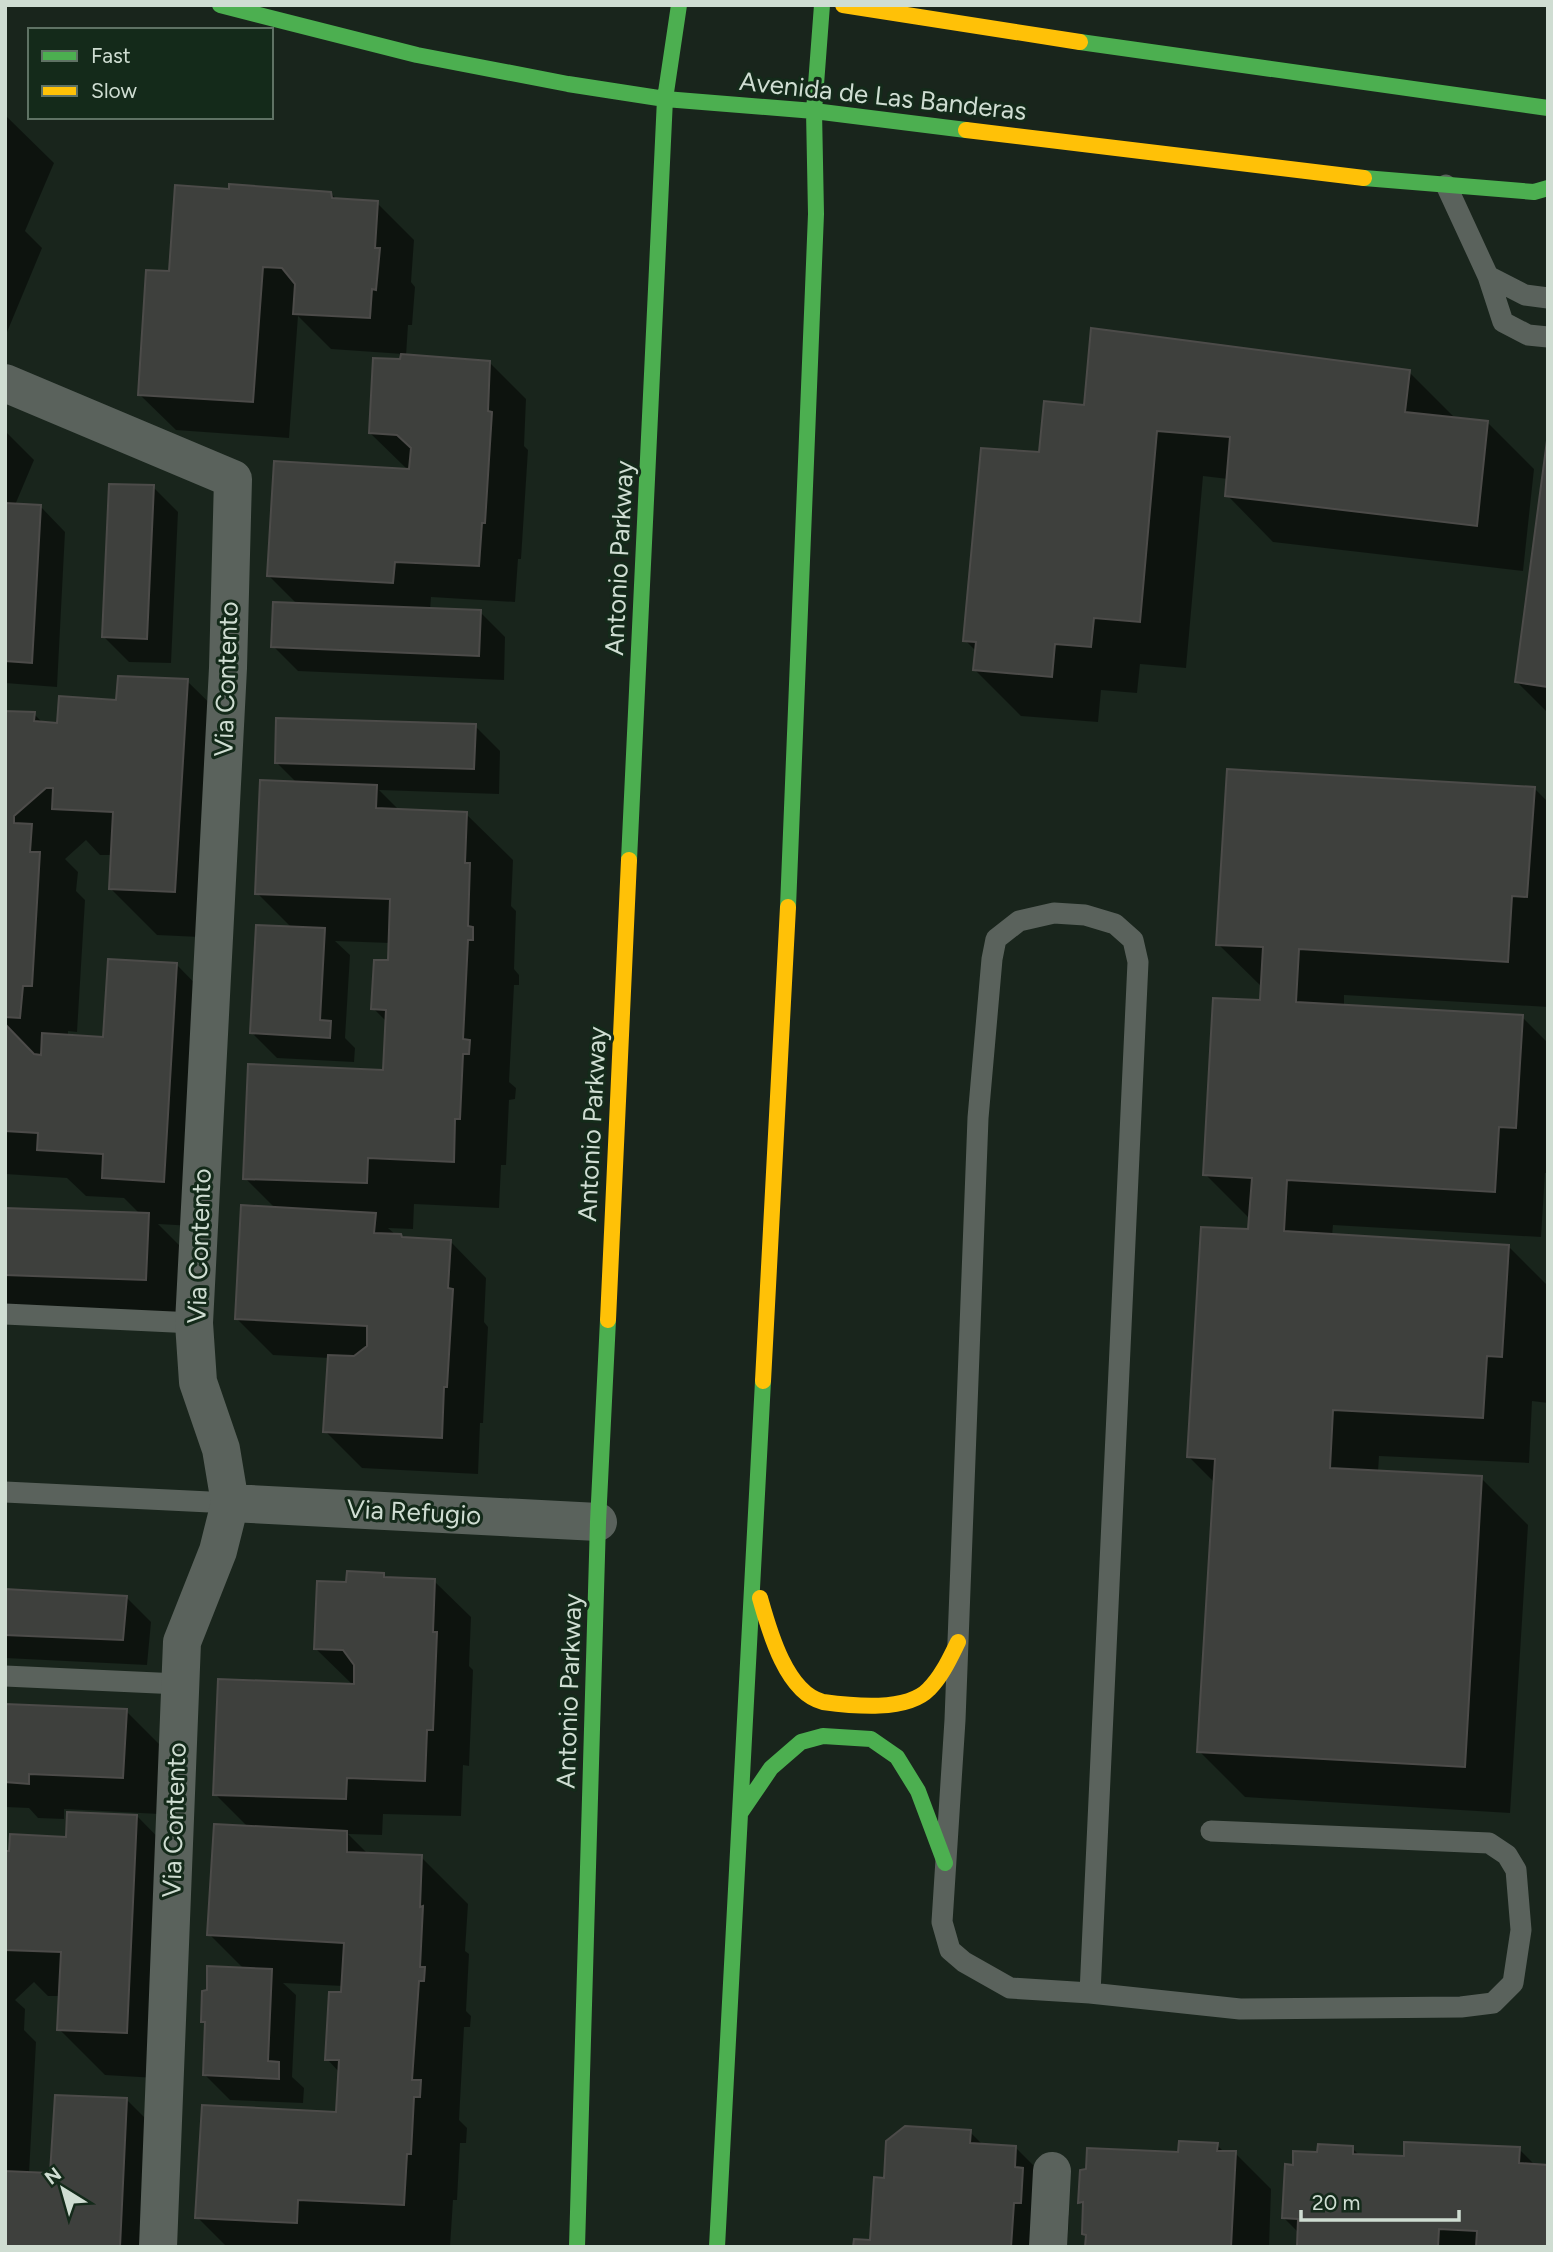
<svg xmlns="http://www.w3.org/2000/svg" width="1553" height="2252" font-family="Figtree,sans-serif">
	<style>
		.shadow { fill: #0007 }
		.building { fill: #3e403d; stroke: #4c4b49; stroke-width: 2 }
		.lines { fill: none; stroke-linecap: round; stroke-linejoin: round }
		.lane { stroke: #5a625c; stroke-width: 21 }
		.street { stroke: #5a625c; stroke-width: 38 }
		.fast { stroke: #4caf50; stroke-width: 16 }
		.slow { stroke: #ffc107; stroke-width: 16 }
		.labels { text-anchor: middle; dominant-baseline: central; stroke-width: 6; stroke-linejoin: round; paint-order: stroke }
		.street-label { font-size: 26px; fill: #cfddd2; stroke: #142a1a }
	</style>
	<rect width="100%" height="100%" fill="#19251c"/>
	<path class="shadow" d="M5 115 54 163 25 231 42 248 5 337Z
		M331 193 337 200 377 203 414 240 411 282 415 287 412 325H408L406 356 490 363 526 399 524 446 528 450 521 559H518L515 602 431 597 430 610 480 612 505 637 504 680 298 671 273 646 298 605 269 576 408 470 370 433 402 361 403 354 331 349 298 316 289 438 176 430 139 394 171 273Z
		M1409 372 1456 419 1487 422 1534 469 1523 571 1273 542 1227 495 1228 479 1203 476 1186 668 1140 664 1137 693 1101 690 1098 722 1021 716 974 669 976 651 965 640 1040 454 1086 407Z
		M5 431 34 460 15 505 40 506 65 532 57 687 5 683Z
		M1548 446V713L1517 682Z
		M153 487 178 512 171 663 129 662 104 637Z
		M187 681 234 727 221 938 157 935 110 888 112 855H100L86 840 65 859 78 872 76 891 85 900 77 1032 68 1031V1037L104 1039 176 964 222 1011 210 1227 158 1224 185 1251 182 1315 5 1310V1210L140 1214 124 1198 86 1196 67 1178 5 1174V712L34 714 44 724H59L118 702Z
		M475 726 500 751 499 794 379 790 400 811 466 814 513 860 511 906 516 911 514 969 519 975V985H514L509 1082 516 1088 515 1099 509 1100 506 1165H501L499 1208 414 1204 413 1229 388 1228 396 1235 401 1236 404 1239 450 1241 486 1278 484 1322 488 1327 483 1423H480L478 1474 362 1468 325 1431 329 1358 273 1355 236 1318 276 1209 245 1178 385 1072 387 1022 373 1008 390 962V943L335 941 350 955 345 1038 355 1048 354 1062 277 1058 252 1033 292 928 257 893 298 784 276 762Z
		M1534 788 1548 802V1007L1344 995V1006L1522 1017 1548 1043V1173H1545L1541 1237 1333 1225 1332 1236 1508 1246 1548 1286V1403L1532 1401 1529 1463 1379 1456 1378 1472 1481 1478 1528 1525 1510 1813 1245 1797 1199 1751 1215 1483 1188 1456 1250 1231 1251 1220 1205 1174 1262 1002 1263 988 1218 944Z
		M383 1574 388 1579 434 1581 471 1617 469 1666 473 1670 469 1766 463 1765 461 1816 383 1814 382 1835 348 1834 369 1855 421 1857 468 1904 465 1951 469 1954 466 2011 471 2016 470 2027H464L459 2120 467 2128 466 2143H460L457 2200H453L450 2247H227L197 2217 338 2114 340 2073 327 2059 343 1986 283 1983 296 1995 292 2077 304 2088 303 2103 230 2100 205 2075 207 2025 203 2021 244 1969 209 1934 248 1827 215 1794 354 1686 316 1649 348 1583Z
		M5 1590 126 1597 151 1622 147 1665 5 1658Z
		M5 1706 126 1711 163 1748 159 1814 64 1809V1819L38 1818 29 1808 5 1807Z
		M137 1816 183 1863 173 2079 105 2075 59 2029 61 1996H48L34 1982 15 2000 25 2009 24 2030 36 2042 29 2174 52 2175 126 2099 173 2146 168 2247H5V1853L68 1838Z
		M970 2132 984 2146 1015 2147 1062 2194 1061 2208 1069 2216 1067 2247H855L872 2242 886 2180Z
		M1217 2145 1225 2153H1235L1271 2189 1269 2247H1087V2237L1084 2234 1085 2207 1080 2202 1179 2154Z
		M1352 2148 1360 2156 1405 2158 1519 2149 1536 2166 1548 2247H1298L1299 2233 1284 2218 1295 2167 1319 2154Z"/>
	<path class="building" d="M229 184 331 192 332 198 378 201 375 248H380L376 290 372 289 370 318 293 314 295 284 282 268 263 267 253 402 138 395 146 270 169 271 175 185 229 189Z
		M1091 328 1410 370 1405 412 1488 421 1477 526 1225 496 1230 437 1157 431 1140 622 1094 618 1091 647 1055 644 1052 677 973 670 976 642 963 641 981 448 1039 452 1044 401 1084 405Z
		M401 354 490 361 488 411 492 412 485 523H482L479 566 395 562 393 583 267 576 274 461 409 469 411 448 397 435 369 433 373 358 400 359Z
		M1548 433V687L1515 682Z
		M109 484 154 485 147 639 102 637Z
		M5 503 41 505 32 663 5 661Z
		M273 602 481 610 479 656 271 647Z
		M118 676 188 679 175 892 109 889 113 812 52 809 53 788H46L14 816V823L32 824 30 852H40L32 986H23L20 1018 5 1017V711L35 712 34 721 57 723 59 696 116 700Z
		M276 718 476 724 474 769 275 763Z
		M1227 769 1535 787 1527 897 1512 896 1508 962 1299 949 1296 1002 1523 1015 1516 1128 1499 1127 1495 1192 1287 1180 1284 1231 1509 1245 1502 1357 1487 1356 1483 1418 1333 1410 1330 1468 1482 1476 1465 1767 1197 1752 1215 1459 1187 1457 1201 1227 1248 1229 1252 1178 1203 1175 1213 998 1260 1000 1263 947 1216 945Z
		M260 780 377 785 376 808 467 812 465 863H470L468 926 473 927V940H468L463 1039 470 1040 469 1054H463L460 1119H455L454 1162 368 1158 367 1183 243 1179 248 1064 383 1070 386 1010 371 1009 374 960H388L390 899 255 894Z
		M256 925 325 928 320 1020 331 1021 330 1038 250 1033Z
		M108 959 177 963 164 1182 102 1178 103 1154 37 1150 38 1133 5 1131V1024L34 1054 41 1055 42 1033 103 1037Z
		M241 1205 376 1213 374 1233 401 1234 402 1237 451 1240 448 1288 453 1289 447 1387H444L442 1438 323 1432 328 1355 354 1356 367 1346V1326L235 1319Z
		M5 1208 149 1213 146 1280 5 1275Z
		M347 1571 384 1573V1577L435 1579 433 1632H437L433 1730H427L425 1781 347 1778 346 1799 213 1795 218 1679 354 1684V1665L343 1650 314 1649 317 1581 346 1582Z
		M5 1589 127 1596 123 1640 5 1635Z
		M5 1704 127 1709 123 1778 29 1774V1784L5 1782Z
		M67 1812 137 1815 127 2033 57 2030 61 1952 5 1950V1851H9L10 1834 66 1837Z
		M214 1824 347 1831V1852L422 1855 420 1907 423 1906 420 1967H425L424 1981H419L412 2080H421L420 2097H414L411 2154H407L404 2205 298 2200 297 2223 195 2218 202 2105 336 2112 339 2060H325L329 1992H341L344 1943 207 1935Z
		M207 1966 272 1969 268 2061 279 2062V2079L203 2075 205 2022H201L202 1991 207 1990Z
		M55 2095 127 2098 120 2247H5V2171L50 2173Z
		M905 2126 971 2130 970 2143 1016 2146 1015 2167 1023 2168 1021 2203H1014L1011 2247H853L854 2239 870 2240 874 2177 884 2178 886 2141Z
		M1179 2141 1218 2143 1217 2151H1236L1231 2247H1085L1086 2235 1082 2234 1083 2202 1078 2203 1080 2170 1086 2169 1087 2148 1178 2152Z
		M1404 2142 1520 2147 1519 2163 1548 2165V2247H1476L1477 2231 1439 2229 1438 2247H1297L1298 2219 1282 2218 1285 2164 1293 2165V2151L1317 2152 1318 2144 1353 2146V2154L1404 2156Z"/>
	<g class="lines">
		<path class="lane" d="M1446 185 1488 276 1503 322 1528 335 1548 337
			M1488 276 1525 295 1548 298
			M5 1314 194 1323
			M5 1492 230 1503
			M5 1676 179 1684
			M1090 1993 1138 962 1133 940 1115 924 1085 915 1054 913 1019 921 996 939 992 959 978 1118 955 1720 942 1922 950 1950 964 1962 1010 1988 1090 1993 1240 2009 1461 2007 1493 2003 1513 1983 1521 1930 1516 1870 1507 1855 1489 1843 1211 1831"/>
		<path class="street" d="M5 383 233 479 228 668 194 1323 198 1382 221 1449 230 1503 218 1551 182 1642 158 2247
			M230 1503 598 1522
			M1048 2247 1052 2171"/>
		<path class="fast" d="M220 5 417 55 568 84 665 99 814 111 966 130
			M1080 42 1548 108
			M1364 178 1534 192 1548 188
			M629 860 665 99 679 5
			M788 907 816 214 814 111 822 5
			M741 1812 771 1768 801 1742 823 1736 871 1739 897 1757 918 1791 945 1863
			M577 2247 598 1522 608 1320
			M717 2247 763 1381"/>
		<path class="slow" d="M843 5 1080 42
			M966 130 1364 178
			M608 1320 629 860
			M763 1381 788 907
			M760 1598C769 1630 786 1693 823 1702 853 1706 907 1712 929 1689 942 1676 950 1658 958 1642"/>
	</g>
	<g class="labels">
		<g class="street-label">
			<text transform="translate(883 96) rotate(6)">Avenida de Las Banderas</text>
			<text transform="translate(619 558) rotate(-87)">Antonio Parkway</text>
			<text transform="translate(226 679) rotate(-88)">Via Contento</text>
			<text transform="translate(592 1124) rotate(-87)">Antonio Parkway</text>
			<text transform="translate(199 1246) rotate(-88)">Via Contento</text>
			<text transform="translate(414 1512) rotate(3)">Via Refugio</text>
			<text transform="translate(569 1691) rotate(-88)">Antonio Parkway</text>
			<text transform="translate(174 1820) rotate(-88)">Via Contento</text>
		</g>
	</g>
	<rect width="1553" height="2252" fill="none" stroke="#cfddd2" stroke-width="14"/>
	<rect x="28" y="28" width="245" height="91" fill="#142a1a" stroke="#5f7264" stroke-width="2"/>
	<rect x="42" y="51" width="35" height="10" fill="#4caf50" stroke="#5f7264" stroke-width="2"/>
	<text x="91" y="63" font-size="21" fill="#cfddd2">Fast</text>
	<rect x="42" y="86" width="35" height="10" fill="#ffc107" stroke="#5f7264" stroke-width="2"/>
	<text x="91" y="98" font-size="21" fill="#cfddd2">Slow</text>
	<g transform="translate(63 2189) rotate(323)" stroke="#142a1a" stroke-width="5" paint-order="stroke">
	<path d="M0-5L12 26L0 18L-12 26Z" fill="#cfddd2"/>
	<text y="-10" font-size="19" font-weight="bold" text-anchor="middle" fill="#cfddd2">N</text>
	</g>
	<path d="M1301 2210v10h158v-10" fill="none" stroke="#cfddd2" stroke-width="3.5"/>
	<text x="1312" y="2210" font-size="21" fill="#cfddd2" stroke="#142a1a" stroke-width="5" paint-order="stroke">20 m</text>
</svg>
